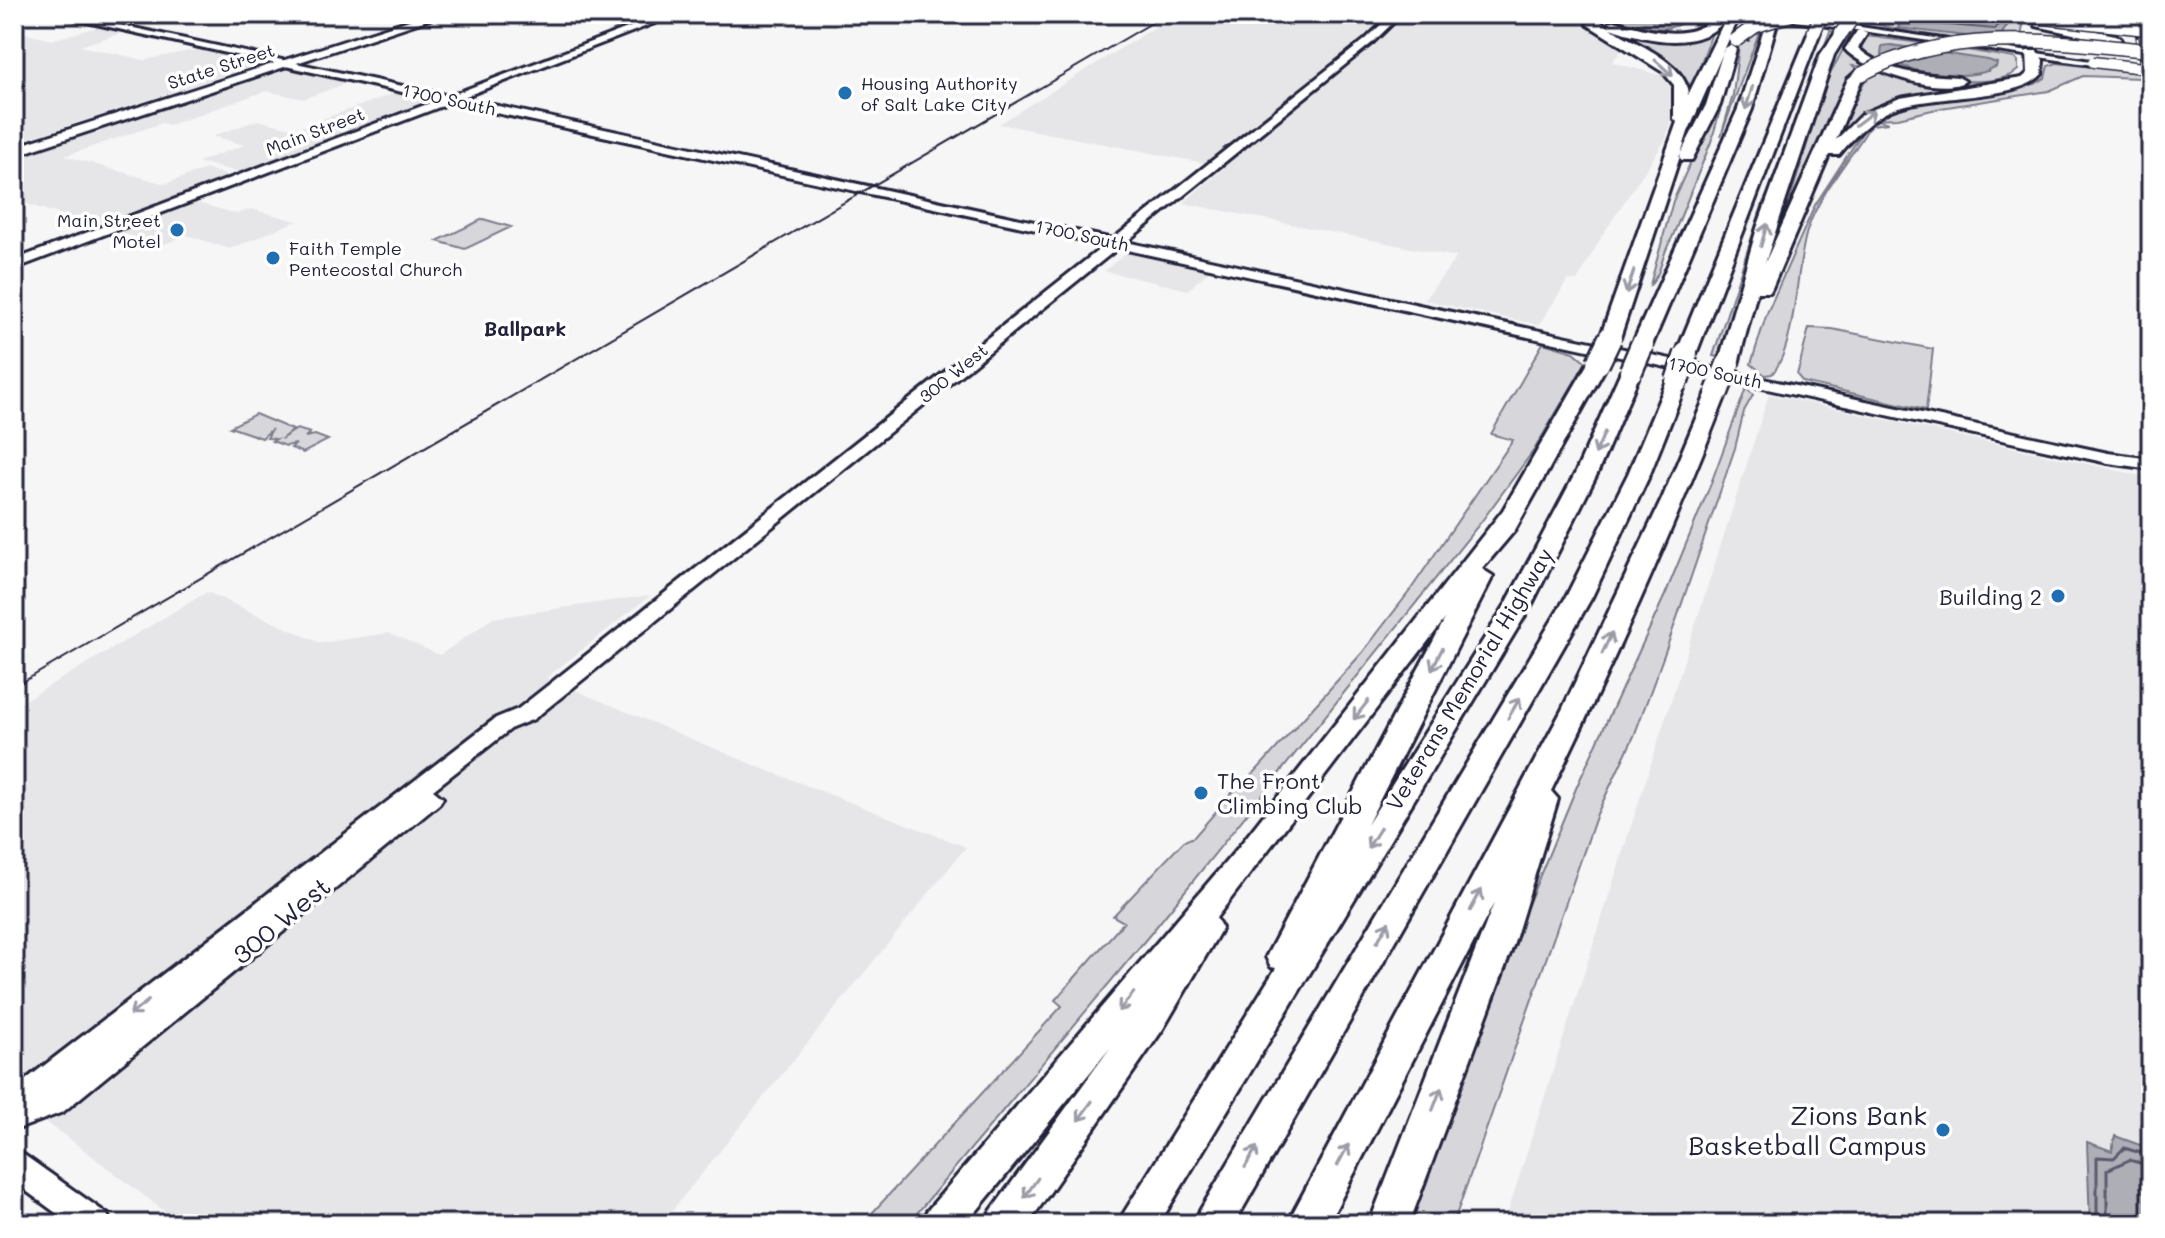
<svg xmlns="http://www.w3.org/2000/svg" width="2165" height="1238" font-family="Mali,sans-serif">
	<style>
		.built { fill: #e6e6e9 }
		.green { fill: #d7d7db; stroke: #7c7c8b; stroke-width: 2 }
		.water { fill: #aeaeb7; stroke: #767685; stroke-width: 2 }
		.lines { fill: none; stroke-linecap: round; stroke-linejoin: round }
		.shore-far1 { stroke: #5a5a6d; stroke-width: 2 }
		.shore { stroke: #5a5a6d; stroke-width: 3 }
		.secondary-casing { stroke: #22223b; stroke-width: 6 }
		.primary-casing { stroke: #22223b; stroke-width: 6 }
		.highway-casing { stroke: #22223b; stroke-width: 6 }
		.secondary { fill: #fff; fill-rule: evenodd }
		.primary { fill: #fff; fill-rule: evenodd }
		.highway { fill: #fff; fill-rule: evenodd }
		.tram { stroke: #22223b; stroke-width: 2 }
		.rail-casing { stroke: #22223b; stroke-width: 4 }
		.rail { stroke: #fff; stroke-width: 2; stroke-dasharray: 6; stroke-linecap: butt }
		.secondary-bridge-casing { stroke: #22223b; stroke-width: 13; stroke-linecap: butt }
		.highway-bridge-far1-casing { stroke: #22223b; stroke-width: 16; stroke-linecap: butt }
		.highway-bridge-casing { stroke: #22223b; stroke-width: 27; stroke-linecap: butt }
		.secondary-bridge { stroke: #fff; stroke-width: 10 }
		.highway-bridge-far1 { stroke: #fff; stroke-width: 13 }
		.highway-bridge { stroke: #fff; stroke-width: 22 }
		.oneway { stroke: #9c9ca7 }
		.poi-dot { fill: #1f6fb2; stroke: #fff; stroke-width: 3 }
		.labels { text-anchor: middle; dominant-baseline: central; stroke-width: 7; stroke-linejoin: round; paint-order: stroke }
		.far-street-label { font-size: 18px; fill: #22223b; stroke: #fff }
		.far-poi-label { font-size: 18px; fill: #22223b; stroke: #fff; text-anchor: start }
		.far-neighbourhood-label { font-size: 20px; font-weight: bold; fill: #22223b; stroke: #fff }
		.poi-label { font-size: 22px; fill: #22223b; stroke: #fff; text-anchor: end }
		.street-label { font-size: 22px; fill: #22223b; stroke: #fff }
		.near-street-label { font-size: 26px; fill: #22223b; stroke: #fff }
		.near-poi-label { font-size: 26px; fill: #22223b; stroke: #fff; text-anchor: end }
	</style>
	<rect width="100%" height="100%" fill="#f6f6f7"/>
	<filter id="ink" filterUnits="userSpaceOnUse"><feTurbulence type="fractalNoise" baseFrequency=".0125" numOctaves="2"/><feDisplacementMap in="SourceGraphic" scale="16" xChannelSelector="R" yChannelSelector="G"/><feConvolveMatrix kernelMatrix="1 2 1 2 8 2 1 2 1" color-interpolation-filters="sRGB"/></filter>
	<g filter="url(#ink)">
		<path class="built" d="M1176 14H1585L1582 22 1626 45 1612 62 1663 76 1675 90V104L1666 139 1603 234 1577 281 1568 280 1539 325 1424 300 1457 257 1183 203 1225 167 999 124Z
			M101 26 125 32 80 46 145 60 203 48 262 63 14 143V31L52 40Z
			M283 68 350 82 303 99 266 91 169 125 162 123 65 156 165 184 206 169 230 176 100 227 14 200V155Z
			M398 92 435 101 242 173 198 162 244 145 213 136 258 120 295 129Z
			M194 202 237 214 251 209 297 221 230 249 187 235 162 245 118 232Z
			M1126 253H1130L1210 270 1188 290 1104 271Z
			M1769 394 2151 478V1224H1504Z
			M207 592 320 643 389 633 440 655 493 618 651 595 546 678 761 768 966 847 661 1224H181L62 1133 14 1102V707Z"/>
		<path class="green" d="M1877 14H1905L2001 35 2012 18 2024 21 2020 41C1971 43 1920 36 1872 23Z
			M1596 16C1623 45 1677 32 1712 33L1692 87 1664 59 1604 25Z
			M1761 27 1721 136 1733 95 1739 45 1742 41H1750L1744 38Z
			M1830 31 1839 32 1718 357 1713 356 1763 203 1777 176Z
			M1851 34H1856L1850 46 1870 67 1853 66 1862 72 1781 228 1827 80Z
			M1866 36 1944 46 1922 49 1890 45 1887 59 1876 63 1860 51Z
			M1955 48 2014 58 2018 61V70C1992 93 1915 75 1884 66L1892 62 1946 74 1989 71 1931 52Z
			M2057 63 2139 72 2140 78 2083 76 2049 91 1941 108 1898 118 1875 119 1888 123 1872 125 1868 129C1848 162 1819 194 1807 231 1795 270 1797 345 1772 374L1765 375 1751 364 1767 313 1815 205 1871 119 1904 104 2035 84 2045 78 2048 66Z
			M1878 70 1926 81 1998 82 1884 104 1873 110 1834 146 1864 82Z
			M1718 101H1723L1711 142 1672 238C1662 252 1662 274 1650 285L1673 201Z
			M483 219 511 227 465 249 437 241Z
			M1809 328 1832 329 1933 349 1926 410 1803 382 1797 375Z
			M1543 343 1574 352 1586 362 1534 450 1481 522 1152 932 908 1224H862L1062 1006 1055 1000 1124 922 1113 916 1184 841 1194 837 1244 779 1248 780 1362 653 1409 592 1513 440 1491 434Z
			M1746 388 1753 395 1744 411 1735 448 1668 644 1634 736 1597 814 1453 1224H1411L1510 948 1577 786 1665 595 1710 486Z
			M255 414 293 430 281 439 297 429 310 433 305 437 315 435 328 440 303 453 291 448 296 444 286 446 272 441 276 439 267 438 272 429 262 438 230 427Z"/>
		<path class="water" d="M1618 14H1689L1690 17C1671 35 1641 29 1618 21Z
			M1904 14H2014L2001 35 1973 37 1898 28Z
			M1890 45 1988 60 1997 63 1996 67C1987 68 1989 72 1980 73 1949 79 1906 73 1881 54L1882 46Z
			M2115 1136 2151 1149V1224H2090L2087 1142 2112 1151Z"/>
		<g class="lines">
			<path class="shore-far1" d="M1911 14 1914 22 1995 29 2003 17"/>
			<path class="shore" d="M2097 1224V1157L2114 1158 2124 1148 2151 1156
				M2107 1224V1170L2129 1160 2151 1166"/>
			<defs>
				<path id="secondary" d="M51 14H69L449 96 664 14H678L461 98 1113 239 1366 39 1392 14H1402L1372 43 1126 242 2108 453 2151 459V469L2108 463 1118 248 534 719 512 728 433 790 443 798 439 804 63 1112 18 1129 14 1127V1102L24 1081 496 718 518 709 1105 245 450 103 14 269V260L438 100Z
					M1747 14H1772L2098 62 2093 65Z
					M14 1151 24 1155 107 1214 111 1224H71L14 1182Z"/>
				<path id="primary" d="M428 14H445L14 156V147Z"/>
				<path id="highway" d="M1584 14H1596L1598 20 1609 27 1610 22 1614 21C1647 30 1692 45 1717 14H1740L1688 132 1620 338 1610 344 1600 338 1677 122 1674 119V85L1663 72 1588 25ZM1725 20 1688 95C1688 63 1634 43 1610 28 1644 40 1699 53 1725 20Z
					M2040 19 2115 35 2121 39 2115 43 2036 26V20Z
					M1767 20 1777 23 1752 109 1652 345 1642 351 1635 349 1632 345 1738 109Z
					M1810 29 1820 32 1696 354 1686 360 1679 358 1676 354Z
					M1841 30 1847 34 1834 55 1765 263 1848 79 1857 71 1869 74 1861 81 1836 140 1862 114 1900 98 2022 78 2028 73 2027 51H2037L2043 60 2042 74C2018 102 1929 93 1891 110 1869 120 1854 137 1839 155H1829L1772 288 1770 292H1757L1738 364 1728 370 1721 368 1718 364 1757 228 1820 55 1837 31Z
					M1861 30 1867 34 1858 48C1885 73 1923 75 1958 77L1965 81C1943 97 1862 70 1845 49L1857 31Z
					M1730 45 1736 49 1720 105 1692 160H1682L1679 157 1706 105 1724 49Z
					M1598 357 1608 363 1515 530 1482 569 1493 576 1367 825 1506 604 1575 474 1621 371 1631 365 1638 367 1641 371 1597 474 1532 604 1159 1224H1117L1276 968 1271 967 1266 957 1445 619 1216 918 1222 928 1163 1029 1028 1224H985L991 1211 1110 1048 966 1224H921L927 1211 1237 849 1503 510 1588 363Z
					M1677 375 1687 381 1650 474 1592 597 1234 1224H1192L1566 597 1628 474 1667 381Z
					M1717 386 1727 392C1674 528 1615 660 1551 791L1558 799 1514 943 1409 1224H1369L1494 903 1328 1224H1287L1562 710 1662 499 1707 392Z"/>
			</defs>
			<use href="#secondary" class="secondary-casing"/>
			<use href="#primary" class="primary-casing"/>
			<use href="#highway" class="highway-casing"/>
			<use href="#secondary" class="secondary"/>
			<use href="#primary" class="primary"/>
			<use href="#highway" class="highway"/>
			<path class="tram" d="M2128 14 2151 18
				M14 687 1167 14"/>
			<defs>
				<path id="rail" d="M2134 14 2151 134"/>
			</defs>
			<use href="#rail" class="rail-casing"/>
			<use href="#rail" class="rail"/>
			<defs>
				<path id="secondary-bridge" d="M2093 62 2151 69"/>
				<path id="highway-bridge-far1" d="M2011 14 2151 29
					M1814 32 1821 15
					M1841 34 1850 21
					M1736 40 1755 26 1793 14
					M1862 74C1948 26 2057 41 2151 51"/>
				<path id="highway-bridge" d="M1598 363 1610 338
					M1631 371 1642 345
					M1677 381 1686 354
					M1717 392 1728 364"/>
			</defs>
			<use href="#secondary-bridge" class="secondary-bridge-casing"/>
			<use href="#highway-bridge-far1" class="highway-bridge-far1-casing"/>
			<use href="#highway-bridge" class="highway-bridge-casing"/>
			<use href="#secondary-bridge" class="secondary-bridge"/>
			<use href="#highway-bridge-far1" class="highway-bridge-far1"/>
			<use href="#highway-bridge" class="highway-bridge"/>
		</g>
		<defs><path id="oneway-shaft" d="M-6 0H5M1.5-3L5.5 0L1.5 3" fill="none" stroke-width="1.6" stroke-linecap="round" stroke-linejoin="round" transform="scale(2)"/></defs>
		<g class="oneway">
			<use href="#oneway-shaft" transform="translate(1664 68) rotate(42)"/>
			<use href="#oneway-shaft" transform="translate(1749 98) rotate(107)"/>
			<use href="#oneway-shaft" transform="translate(1865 118) rotate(-37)"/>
			<use href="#oneway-shaft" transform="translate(1764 235) rotate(-74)"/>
			<use href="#oneway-shaft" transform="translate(1630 282) rotate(109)"/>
			<use href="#oneway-shaft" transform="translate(1600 443) rotate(113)"/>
			<use href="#oneway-shaft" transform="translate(1607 643) rotate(-65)"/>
			<use href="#oneway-shaft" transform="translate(1437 659) rotate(117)"/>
			<use href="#oneway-shaft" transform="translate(1514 708) rotate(-60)"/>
			<use href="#oneway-shaft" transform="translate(1361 710) rotate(128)"/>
			<use href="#oneway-shaft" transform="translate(1374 838) rotate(122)"/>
			<use href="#oneway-shaft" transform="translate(1476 900) rotate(-62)"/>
			<use href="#oneway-shaft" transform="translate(1383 932) rotate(-60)"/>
			<use href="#oneway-shaft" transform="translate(1126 1002) rotate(130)"/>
			<use href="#oneway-shaft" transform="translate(139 1008) rotate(142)"/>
			<use href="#oneway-shaft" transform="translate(1437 1099) rotate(-69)"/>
			<use href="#oneway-shaft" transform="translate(1085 1111) rotate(126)"/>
			<use href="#oneway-shaft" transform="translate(1343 1155) rotate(-62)"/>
			<use href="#oneway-shaft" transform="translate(1251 1157) rotate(-60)"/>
			<use href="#oneway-shaft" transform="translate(1031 1188) rotate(125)"/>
		</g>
	</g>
	<g class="poi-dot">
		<circle cx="845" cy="93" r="8"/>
		<circle cx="177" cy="230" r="8"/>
		<circle cx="273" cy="258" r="8"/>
		<circle cx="2058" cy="596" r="8"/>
		<circle cx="1201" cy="793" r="8"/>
		<circle cx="1943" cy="1130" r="8"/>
	</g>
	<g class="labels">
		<g class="far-street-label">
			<text transform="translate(221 66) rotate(-18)">State Street</text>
			<text transform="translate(449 99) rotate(12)">1700 South</text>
			<text transform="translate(315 131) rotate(-21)">Main Street</text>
			<text transform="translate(1082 235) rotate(12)">1700 South</text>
			<text transform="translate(1715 372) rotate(12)">1700 South</text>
			<text transform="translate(953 373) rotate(-39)">300 West</text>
		</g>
		<g class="far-poi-label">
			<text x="861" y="83">Housing Authority<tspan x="861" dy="21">of Salt Lake City</tspan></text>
			<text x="161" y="220" text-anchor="end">Main Street<tspan x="161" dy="21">Motel</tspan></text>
			<text x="289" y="248">Faith Temple<tspan x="289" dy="21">Pentecostal Church</tspan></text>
		</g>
		<g class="far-neighbourhood-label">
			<text x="525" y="328">Ballpark</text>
		</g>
		<g class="poi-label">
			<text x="2042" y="596">Building 2</text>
			<text x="1217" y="780" text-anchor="start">The Front<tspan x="1217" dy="25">Climbing Club</tspan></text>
		</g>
		<g class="street-label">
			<text transform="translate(1469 679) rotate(-59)">Veterans Memorial Highway</text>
		</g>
		<g class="near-street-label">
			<text transform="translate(281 920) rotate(-40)">300 West</text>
		</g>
		<g class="near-poi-label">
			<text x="1927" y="1115">Zions Bank<tspan x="1927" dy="30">Basketball Campus</tspan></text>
		</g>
	</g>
	<rect width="2165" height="1238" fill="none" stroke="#fff" stroke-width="48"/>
	<rect x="24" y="24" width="2117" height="1190" fill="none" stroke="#22223b" stroke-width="3" filter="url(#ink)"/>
</svg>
